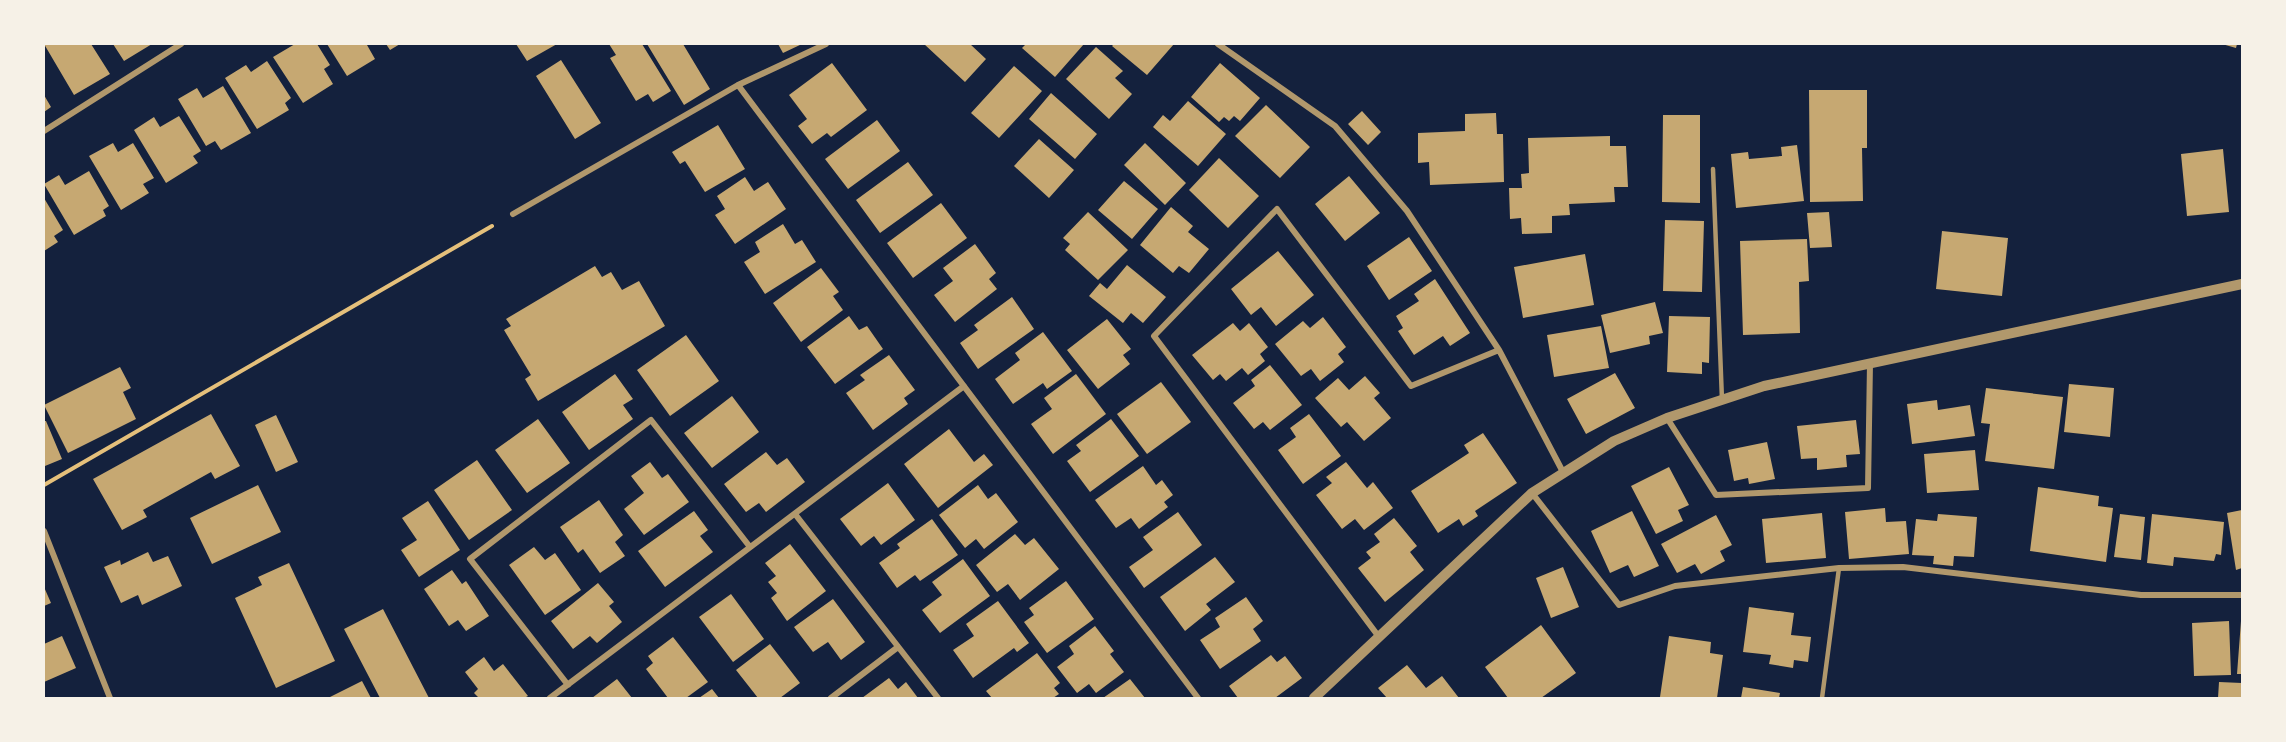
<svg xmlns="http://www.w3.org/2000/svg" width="2286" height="742" font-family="Bitter,serif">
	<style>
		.building { fill: #c6a872 }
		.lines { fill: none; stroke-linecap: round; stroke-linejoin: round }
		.path { stroke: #e5c07b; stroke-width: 4 }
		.service { stroke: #b1986c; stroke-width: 4.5 }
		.minor { stroke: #b1986c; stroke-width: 6 }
		.tertiary { stroke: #b1986c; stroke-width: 10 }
	</style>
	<rect width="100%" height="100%" fill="#14213d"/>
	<path class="building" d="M44 44H91L110 74 74 95Z
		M113 44H152L124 61Z
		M295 44H317L330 65 324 69 333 84 303 103 273 57Z
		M327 44H370L367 45 375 59 347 76Z
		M386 44H400L390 50Z
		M516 44H557L527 61Z
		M609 44H642L671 91 653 102 648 94 636 101 610 58 616 55Z
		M647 44H683L710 89 684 105Z
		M778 44H802L783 53Z
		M924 44H970L986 59 965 82Z
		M1026 44H1084L1055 77 1022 48Z
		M1114 44H1174L1147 75 1112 46Z
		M2222 44H2237L2236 48Z
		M1096 47 1123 71 1115 78 1132 94 1109 119 1066 79Z
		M561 60 601 123 575 139 536 76Z
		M267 61 291 98 285 103 289 110 257 129 225 78 246 65 251 72Z
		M832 63 867 110 831 137 827 133 812 144 798 126 807 119 789 95Z
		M1220 63 1260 98 1240 121 1234 116 1229 121 1224 117 1219 122 1191 97Z
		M1014 66 1042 91 999 138 971 113Z
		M223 86 251 133 221 150 215 141 206 146 178 99 197 88 203 98Z
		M1809 90H1867V148H1862L1863 201 1810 202Z
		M1051 93 1097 134 1075 159 1029 119Z
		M44 95 51 107 44 112Z
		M1188 101 1226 134 1198 166 1153 127 1163 115 1170 121Z
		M1266 105 1310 147 1280 178 1235 136Z
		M1362 111 1381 132 1368 145 1348 124Z
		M1496 113 1497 134H1503L1504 182 1430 185 1429 162 1418 163V133L1465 131V114Z
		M1663 115H1700V203L1662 202Z
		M179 116 201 151 193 156 198 163 166 183 134 130 154 117 160 127Z
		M877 120 900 151 848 189 825 159Z
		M718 125 745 169 705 192 685 161 680 164 672 152Z
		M1610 136V146H1626L1628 187H1614L1615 202 1569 204 1570 215 1552 216V233L1522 234 1521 218 1510 219 1509 188H1522L1521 174 1529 173 1528 138Z
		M1039 139 1074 170 1049 198 1014 166Z
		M113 143 118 152 133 143 154 178 143 184 149 193 121 210 89 156Z
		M1145 143 1186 183 1165 205 1124 165Z
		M1797 145 1804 201 1736 208 1731 154 1748 152 1749 159 1782 156 1781 147Z
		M2223 149 2229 212 2187 216 2181 154Z
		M1219 158 1259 196 1228 228 1189 190Z
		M908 162 933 195 880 233 856 200Z
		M89 171 109 206 103 210 106 216 74 235 44 184 59 175 65 185Z
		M1349 176 1380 213 1345 241 1315 204Z
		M745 177 754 191 768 182 786 209 735 244 715 215 725 209 717 196Z
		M1124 181 1158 209 1132 239 1098 210Z
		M44 198 63 230 54 236 58 242 44 251Z
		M941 203 967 238 913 278 887 243Z
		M1171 207 1193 226 1188 232 1209 249 1189 273 1179 266 1173 273 1140 245Z
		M1088 212 1128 250 1098 280 1065 250 1070 244 1063 238Z
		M1829 212 1832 247 1810 248 1807 213Z
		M1665 220 1704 221 1702 292 1663 291Z
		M783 224 795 244 802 240 816 262 765 294 744 262 760 252 755 242Z
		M1942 231 2008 238 2002 296 1936 289Z
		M1409 237 1432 271 1389 300 1367 266Z
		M1807 239 1809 281 1799 282 1800 333 1743 335 1740 241Z
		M975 244 996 273 989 279 997 289 955 322 934 295 953 281 943 268Z
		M1278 251 1314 295 1276 326 1261 307 1251 315 1231 289Z
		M1585 254 1594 305 1523 318 1514 267Z
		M1127 265 1166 297 1143 323 1131 313 1123 323 1089 296 1100 283 1107 289Z
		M595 266 602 277 611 272 622 290 639 281 665 326 538 401 525 379 531 375 504 330 511 326 506 319Z
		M821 268 839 292 833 296 843 310 801 342 773 303Z
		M1435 279 1470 333 1450 346 1443 336 1414 355 1398 331 1403 328 1396 316 1419 301 1414 294Z
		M1012 297 1034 329 978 369 960 343 978 330 974 325Z
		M1655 302 1663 333 1649 336 1650 344 1610 353 1601 315Z
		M849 316 859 330 867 326 883 349 835 384 807 347Z
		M1669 316 1710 317 1709 363 1702 362V374L1667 372Z
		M1323 317 1346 347 1338 354 1344 362 1320 381 1311 369 1301 376 1275 344 1303 321 1310 328Z
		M1107 319 1131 349 1123 355 1130 364 1098 389 1067 350Z
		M1233 323 1240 331 1249 323 1268 347 1260 354 1265 361 1248 375 1242 368 1226 381 1220 374 1213 380 1192 355Z
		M1601 326 1609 368 1554 377 1547 335Z
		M1043 332 1072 371 1047 389 1043 383 1013 404 995 379 1020 360 1015 353Z
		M686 335 719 381 670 416 637 370Z
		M889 355 915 390 904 398 908 404 873 430 846 393 865 380 860 375Z
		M1270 365 1302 405 1270 430 1263 422 1254 429 1233 403 1255 386 1251 380Z
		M120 367 131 388 123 392 136 419 68 453 44 405Z
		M1615 373 1635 408 1586 434 1567 399Z
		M615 374 633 399 623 405 633 419 589 450 562 412Z
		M1076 374 1106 414 1053 454 1031 424 1052 409 1044 398Z
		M1365 376 1380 393 1374 398 1391 418 1364 441 1347 422 1341 427 1315 398 1338 378 1349 390Z
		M1161 382 1191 422 1147 454 1117 414Z
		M2069 384 2114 388 2110 437 2064 432Z
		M1986 388 2063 397 2054 469 1985 461 1990 424 1981 423Z
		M732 396 759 432 712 468 684 433Z
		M1937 400 1938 410 1970 405 1975 436 1912 444 1907 404Z
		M211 414 240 466 215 479 211 472 143 510 147 517 122 530 93 479Z
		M1309 414 1341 456 1303 484 1278 450 1296 437 1290 428Z
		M276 415 298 462 276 472 255 425Z
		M538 419 570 463 527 493 495 450Z
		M1111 419 1139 456 1090 492 1067 461 1081 451 1076 445Z
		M1856 420 1860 454 1846 455 1847 467 1817 470V458L1801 459 1797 426Z
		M44 421H46L62 459 45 466Z
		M949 429 974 462 984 454 993 465 938 508 904 464Z
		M1483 433 1517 483 1475 511 1478 516 1463 526 1459 519 1438 533 1411 491 1469 453 1464 445Z
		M1767 442 1775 479 1749 484 1748 478 1734 481 1728 450Z
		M1975 450 1979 490 1927 493 1924 454Z
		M766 452 777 465 787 458 805 482 766 512 759 503 746 512 724 484Z
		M477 460 512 510 469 540 434 490Z
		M650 462 662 478 668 474 689 502 644 535 624 509 644 493 631 476Z
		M1346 462 1367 488 1373 482 1393 508 1364 530 1355 519 1342 529 1316 495 1332 483 1326 477Z
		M1143 466 1156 485 1162 480 1173 495 1164 502 1168 507 1139 529 1131 518 1116 528 1095 500Z
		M1669 467 1689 505 1678 510 1683 521 1656 534 1631 486Z
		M888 483 915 520 881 545 874 536 861 546 840 519Z
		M258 485 281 532 212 564 190 518Z
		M978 485 988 499 996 493 1018 522 984 549 976 539 965 548 939 515Z
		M2038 487 2099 496 2098 506 2113 508 2106 562 2030 551Z
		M599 500 623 535 615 542 625 556 600 573 583 549 578 553 560 527Z
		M428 501 460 550 419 577 401 550 417 540 402 518Z
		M1885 508 1886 522 1906 521 1909 554 1849 559 1845 512Z
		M2242 510V568L2236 570 2227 513Z
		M694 511 708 530 700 536 713 552 665 587 638 551Z
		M1632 511 1659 566 1634 577 1628 565 1610 573 1591 531Z
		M1178 512 1202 545 1144 588 1129 567 1153 550 1143 537Z
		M1822 513 1826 558 1766 563 1762 519Z
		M1938 514 1977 517 1974 557 1954 556 1953 566 1933 564 1934 556 1912 555 1916 519 1937 521Z
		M2120 514 2145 517 2141 560 2114 557Z
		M2152 514 2224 522 2221 555 2216 554 2214 561 2174 557 2173 566 2147 563Z
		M1716 515 1732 545 1720 551 1725 561 1701 574 1695 564 1677 573 1661 544Z
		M1394 518 1417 546 1410 552 1424 570 1385 602 1358 568 1371 558 1366 552 1380 542 1374 534Z
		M932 519 958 555 920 581 915 575 897 588 879 563 900 548 897 544Z
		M1015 534 1025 545 1034 538 1059 569 1020 600 1008 584 997 592 976 565Z
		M790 544 826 591 787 621 771 598 777 593 768 582 776 576 765 563Z
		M534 547 545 560 555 553 581 590 545 615 509 565Z
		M148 552 153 562 168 556 182 586 142 605 138 595 121 603 104 567 120 560 121 565Z
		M1215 557 1235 582 1206 604 1211 610 1185 631 1160 597Z
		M963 559 990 596 940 633 922 610 942 595 932 582Z
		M289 563 335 661 276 688 235 598 262 585 258 577Z
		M1563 567 1579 607 1551 618 1536 578Z
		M452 570 462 584 466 581 489 616 466 631 458 620 449 626 424 589Z
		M1066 581 1094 619 1047 653 1024 622 1034 615 1029 608Z
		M598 583 614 602 609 606 622 622 597 643 590 636 573 649 551 621Z
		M44 587 51 603 44 606Z
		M731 594 764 639 733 662 699 617Z
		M1246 597 1263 621 1253 629 1261 641 1220 669 1200 640 1220 627 1215 618Z
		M833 599 865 642 841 660 828 642 813 652 794 627Z
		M998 601 1029 643 1017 652 1014 648 973 678 953 650 974 636 966 624Z
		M1749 607 1794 613 1791 635 1811 637 1808 662 1794 660 1793 668 1769 664 1771 655 1743 652Z
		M383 609 429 698H380L344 629Z
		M2229 621 2231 675 2194 676 2192 623Z
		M2241 621H2242V674H2237Z
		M1541 625 1576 673 1541 698H1508L1485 667Z
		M1095 626 1114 651 1110 654 1124 672 1096 693 1089 684 1077 693 1057 667 1074 654 1069 646Z
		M62 636 76 668 44 682V644Z
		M1669 636 1711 642 1710 653 1723 655 1717 698 1660 697Z
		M673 637 708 682 686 698H668L646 669 653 663 648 656Z
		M770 644 800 683 780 698H758L736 670Z
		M1037 653 1060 683 1054 688 1059 694 1053 698H992L986 691Z
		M1271 655 1277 662 1285 656 1302 678 1275 698H1238L1229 686Z
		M484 657 494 671 503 664 528 696 524 698H479L474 693 478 689 465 672Z
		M1407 665 1426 688 1442 676 1459 698H1387L1378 688Z
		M889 678 898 689 906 682 918 698H862Z
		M617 679 632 698H592Z
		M1130 679 1145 698H1103Z
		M362 681 371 698H328Z
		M2219 682 2242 683V698H2218Z
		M1743 687 1780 693 1779 698H1741Z
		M712 689 719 698H699Z"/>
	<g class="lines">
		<path class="path" d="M44 485 492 226"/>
		<path class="service" d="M1713 169 1722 400
			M1822 698 1839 568"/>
		<path class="minor" d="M1218 44 1335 126 1407 211 1499 350 1564 474
			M738 85 1198 698
			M44 131 181 44
			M513 214 738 85 826 44
			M1667 418 1716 495 1868 488 1870 363
			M1532 493 1619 605 1675 586 1839 568 1903 567 2141 595H2242
			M795 514 938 698
			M44 531 110 698
			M1379 637 1154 336 1277 209 1411 386 1499 350
			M568 685 470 559 651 420 750 547
			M550 698 964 386
			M831 698 898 647"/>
		<path class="tertiary" d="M1314 698 1532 493 1614 441 1667 418 1764 386 2242 284"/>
	</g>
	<rect width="2286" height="742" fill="none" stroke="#f6f1e7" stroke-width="90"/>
</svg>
